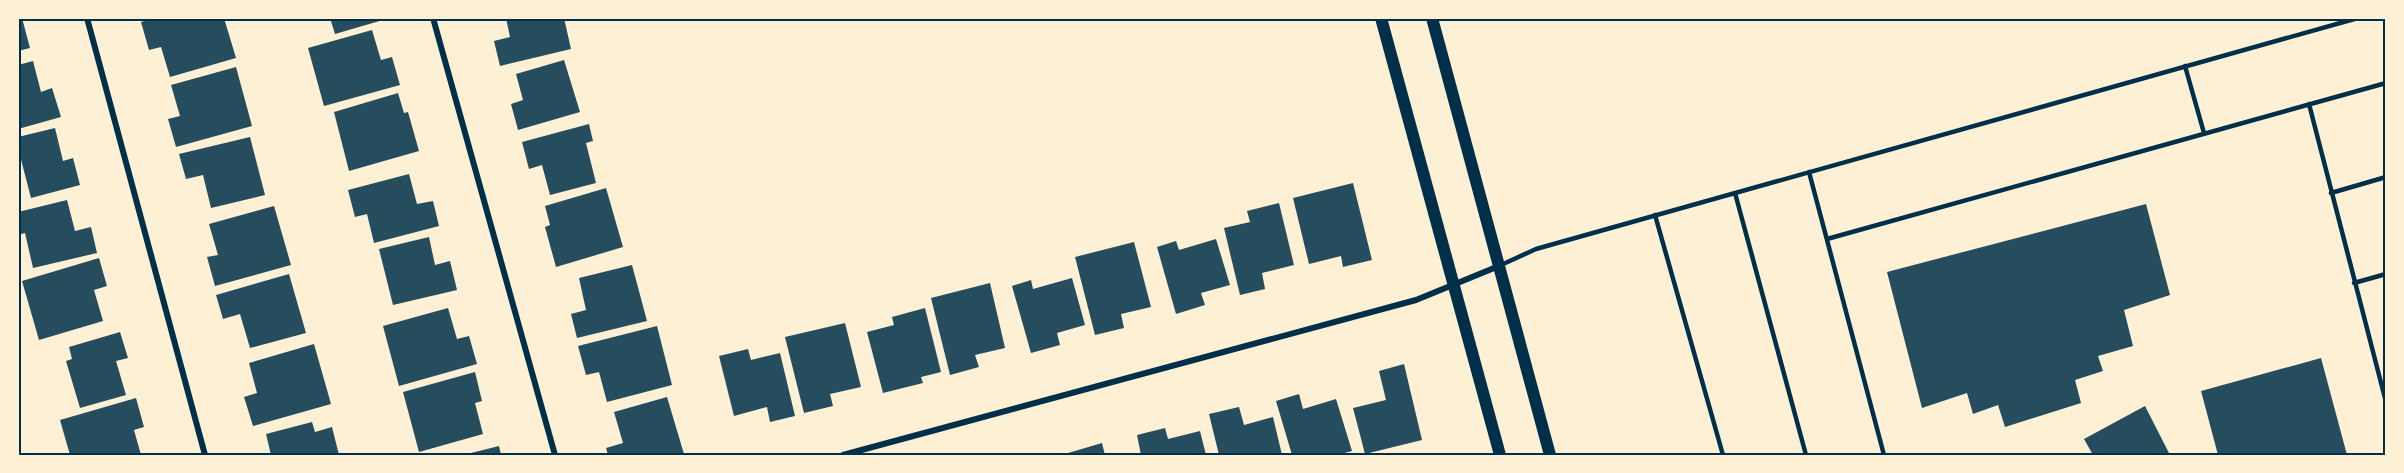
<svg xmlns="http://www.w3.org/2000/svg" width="2404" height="473" font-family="'Sofia Sans Condensed',sans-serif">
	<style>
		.building { fill: #264d5e }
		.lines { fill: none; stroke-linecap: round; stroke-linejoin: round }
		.service { stroke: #003049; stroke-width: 4.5 }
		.minor { stroke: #003049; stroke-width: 6 }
		.secondary { stroke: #003049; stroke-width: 12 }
		.neatline { fill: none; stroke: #003049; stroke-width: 2 }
	</style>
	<rect width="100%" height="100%" fill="#fdf0d5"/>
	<path class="building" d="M18 18H22L30 48 18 51Z
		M155 18H224L236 58 170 77 161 47 149 50 141 22Z
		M330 18H382L383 20 335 34Z
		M506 18H564L571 49 500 66 494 41 510 37Z
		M372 30 381 60 392 57 400 85 324 106 308 48Z
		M564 60 580 112 518 130 511 104 523 100 516 74Z
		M33 61 41 92 52 88 61 117 18 129V65Z
		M236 67 252 126 176 147 168 119 180 116 171 85Z
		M398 93 404 113 408 112 419 151 349 171 334 112Z
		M589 124 593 141 586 143 596 183 550 195 542 165 529 169 522 142Z
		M55 128 63 161 73 158 80 185 31 198 18 148V137Z
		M250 137 265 195 211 208 203 175 186 179 179 154Z
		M409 174 417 204 433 201 439 226 374 243 367 214 355 217 348 190Z
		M1353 183 1372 260 1343 267 1341 256 1309 264 1293 198Z
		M606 188 623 247 556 267 545 227 550 225 545 206Z
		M67 200 75 231 91 227 97 253 33 268 25 233 18 235V212Z
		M1279 203 1294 265 1262 273 1265 289 1240 295 1224 228 1250 222 1247 211Z
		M2146 204 2170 295 2124 310 2133 346 2098 356 2103 371 2075 380 2081 403 2005 427 1998 405 1973 414 1967 393 1922 408 1887 272Z
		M274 206 291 265 215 286 207 257 218 255 209 224Z
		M429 237 435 265 450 261 457 290 393 305 379 249Z
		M1216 239 1230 285 1201 293 1205 305 1176 314 1157 247 1176 241 1179 250Z
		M1134 242 1151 307 1121 314 1124 328 1095 335 1075 257Z
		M99 258 107 286 94 290 103 321 39 340 22 281Z
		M632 265 647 321 577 338 571 314 586 310 579 278Z
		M289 274 306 333 250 348 240 314 223 319 216 295Z
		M1072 278 1085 325 1057 333 1060 345 1031 353 1012 286 1031 280 1033 289Z
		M990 283 1005 348 975 355 979 367 950 375 931 298Z
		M448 308 457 339 469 336 477 364 399 386 383 326Z
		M925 308 941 372 921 377 923 383 883 393 867 332 894 325 892 317Z
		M845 323 861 387 830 394 833 406 804 413 785 337Z
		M657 326 672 385 607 402 599 372 586 375 578 346Z
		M120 332 128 358 116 361 126 395 80 408 66 361 72 359 69 347Z
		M314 344 331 404 253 426 244 397 257 393 249 363Z
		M748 349 751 360 780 353 795 416 770 422 767 407 734 416 719 356Z
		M2321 358 2347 455H2218L2201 391Z
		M1404 364 1422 440 1365 454 1353 408 1386 400 1379 371Z
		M475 372 482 401 475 403 483 434 419 452 403 392Z
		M1299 394 1303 409 1336 399 1352 451 1337 455H1292L1276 401Z
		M667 397 684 454 608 455 606 448 623 443 614 412Z
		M136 398 144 427 134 430 141 455H70L60 420Z
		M2145 406 2170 455H2093L2084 439Z
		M1239 407 1244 425 1273 417 1282 455H1219L1209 414Z
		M312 422 315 432 332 427 339 455H271L266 434Z
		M1165 428 1168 439 1200 431 1206 455H1141L1137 435Z
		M1102 443 1105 455H1068V453Z
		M499 446 501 455H467V454Z"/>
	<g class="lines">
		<path class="service" d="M2185 66 2204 133
			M2309 104 2386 402
			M1809 172 1884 455
			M1735 193 1806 455
			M2331 193 2386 177
			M1655 215 1723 455
			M1827 239 2386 83
			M1501 265 1536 249 2358 18
			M2354 283 2386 274"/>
		<path class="minor" d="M87 18 205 455
			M433 18 555 455
			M843 455 1416 300 1499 266"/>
		<path class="secondary" d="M1381 18 1500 455
			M1432 18 1550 455"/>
	</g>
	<rect width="2404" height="473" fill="none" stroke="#fdf0d5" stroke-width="39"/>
	<rect x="20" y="20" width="2364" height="434" class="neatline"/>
</svg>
